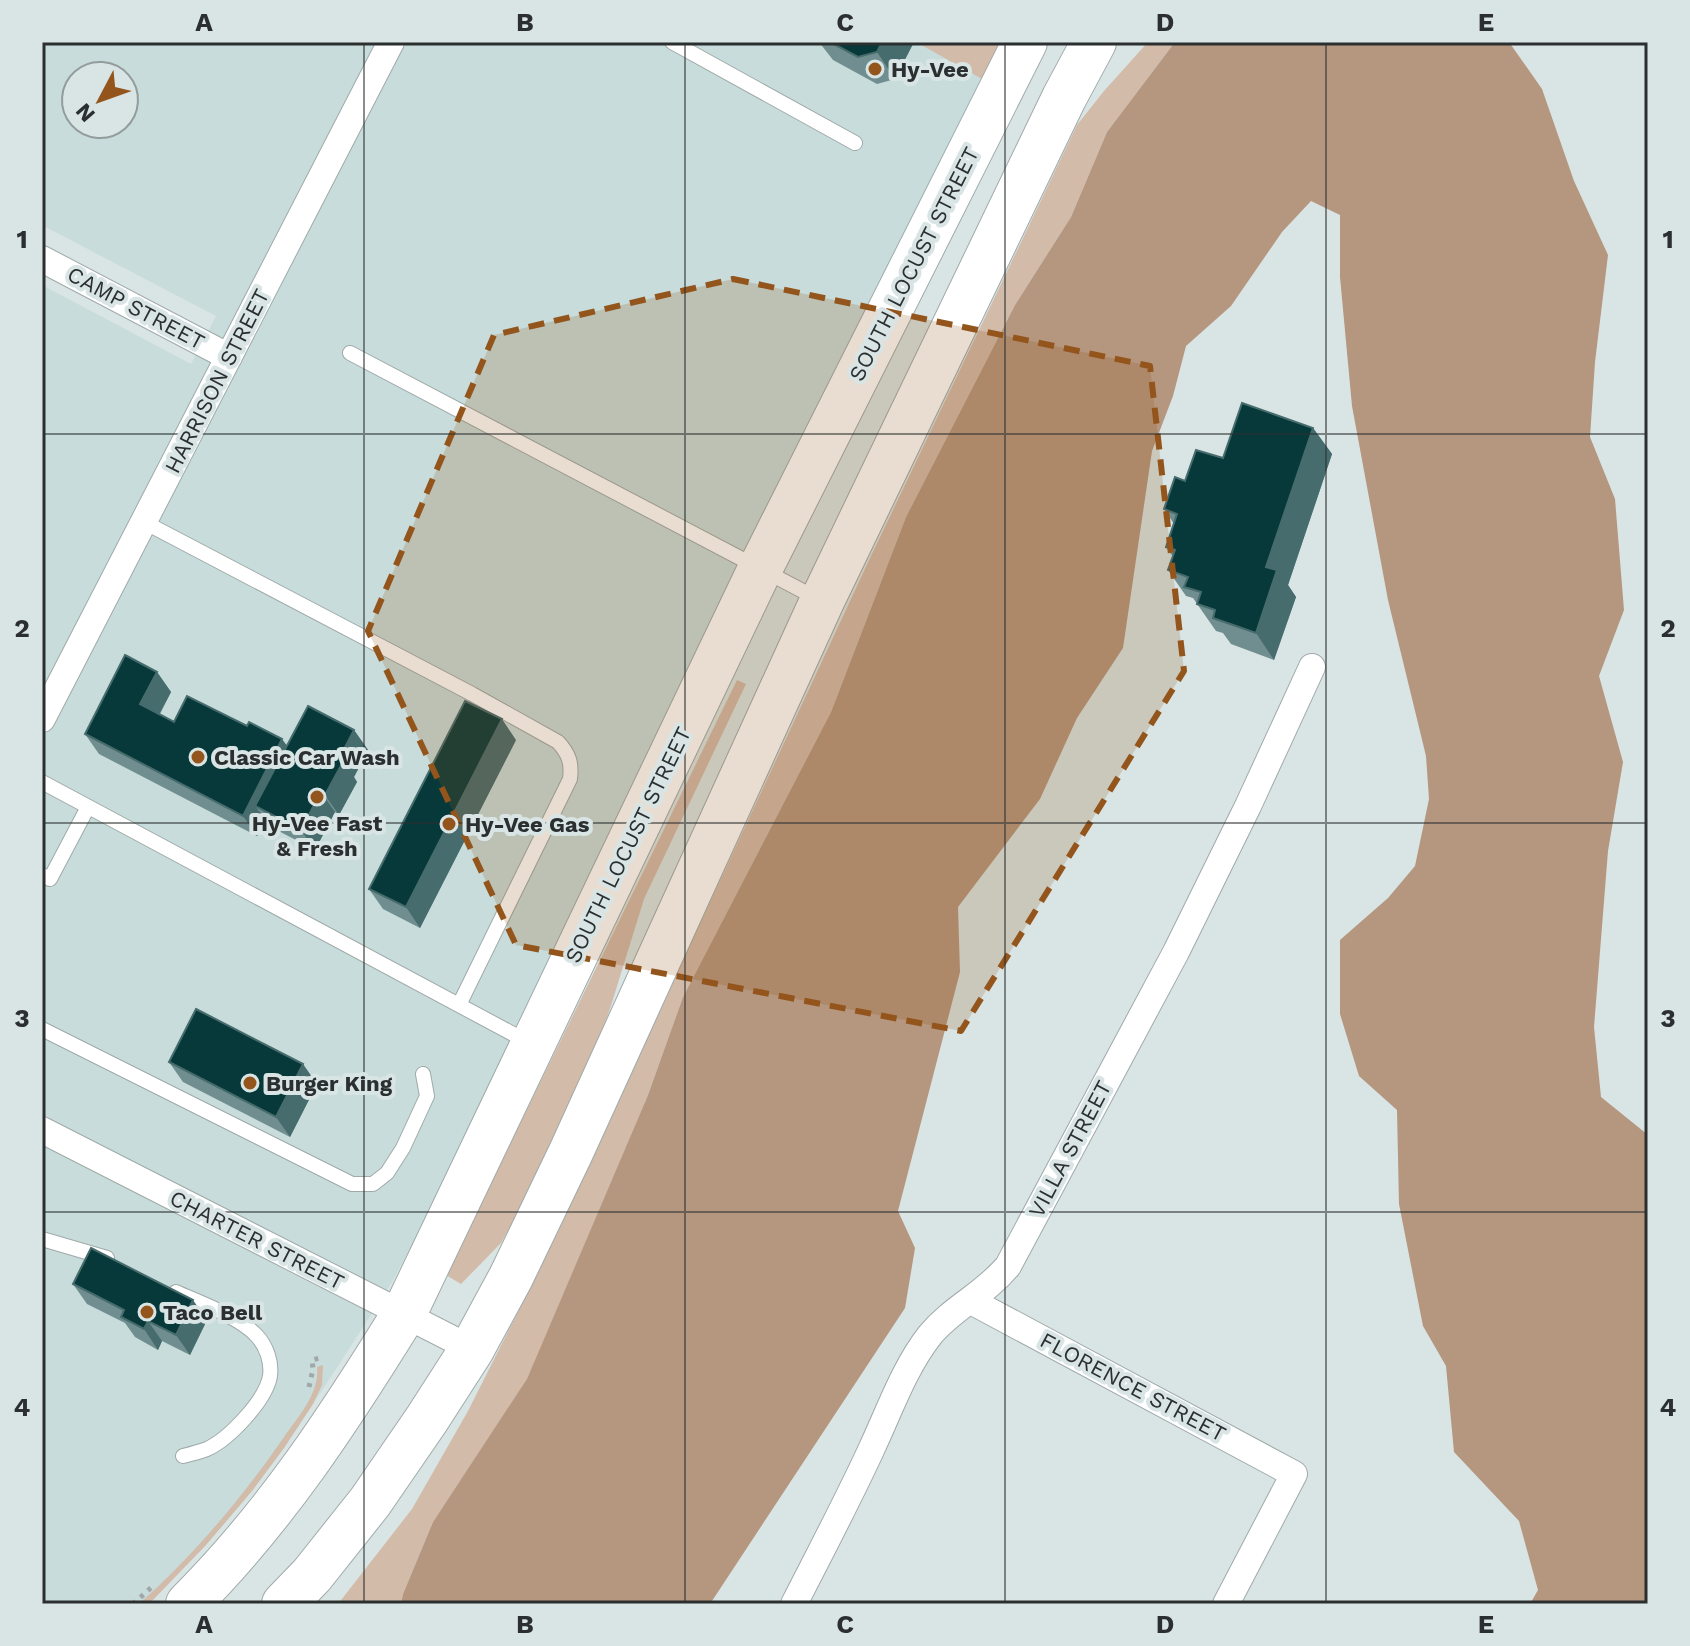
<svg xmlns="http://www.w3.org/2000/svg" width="1690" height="1646" font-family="'Work Sans',sans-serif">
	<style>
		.built { fill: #c7dcdb; fill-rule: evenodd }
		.green { fill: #d2bba9 }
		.forest { fill: #b5967f }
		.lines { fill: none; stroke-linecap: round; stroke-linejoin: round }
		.lane-casing { stroke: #9faaa9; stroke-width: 16 }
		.street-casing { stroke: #9faaa9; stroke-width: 28 }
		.highway-casing { stroke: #9faaa9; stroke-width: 46 }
		.path { stroke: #a0a8a8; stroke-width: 5; stroke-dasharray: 4 6; stroke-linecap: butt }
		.lane { stroke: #fff; stroke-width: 14 }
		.street { stroke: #fff; stroke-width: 26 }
		.highway { stroke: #fff; stroke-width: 44 }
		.wall { fill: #708e8f }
		.shaded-wall { fill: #476c6d }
		.building { fill: #08393a; stroke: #476c6d; stroke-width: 2 }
		.marked { fill: #93551b; fill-opacity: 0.2; stroke: #93551b; stroke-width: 6; stroke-dasharray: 16 10; stroke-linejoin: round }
		.grid { fill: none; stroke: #2b2f2f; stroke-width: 2; stroke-opacity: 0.55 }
		.poi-dot { fill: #93551b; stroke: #d9e4e4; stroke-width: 3 }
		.labels { text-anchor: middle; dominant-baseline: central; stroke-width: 8; stroke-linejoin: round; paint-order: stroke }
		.poi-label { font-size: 22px; font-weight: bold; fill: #2b2f2f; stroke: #d9e4e4; text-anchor: start }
		.street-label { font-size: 22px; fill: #2b2f2f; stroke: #d9e4e4 }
		.neatline { fill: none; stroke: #2b2f2f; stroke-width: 3 }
		.grid-label { font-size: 26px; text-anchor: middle; font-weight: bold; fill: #2b2f2f }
	</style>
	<rect width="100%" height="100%" fill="#d9e4e4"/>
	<path class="built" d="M42 42H1000L984 80 436 1200 392 1282 338 1366 284 1448 252 1491 206 1545 149 1604H42V285L191 364 216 316 42 225ZM76 76H124V124H76Z"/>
	<path class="green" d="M916 42H1001L984 80Z
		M1148 42H1175L1107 132 1071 217 1015 305 906 517 831 712 683 997 648 1095 527 1380 433 1522 403 1594 401 1604H338L412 1509 468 1411 535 1278 871 556 1077 125 1104 91Z
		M737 680 746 684 644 899 609 1012 591 1058 513 1222 501 1243 461 1284 446 1275Z
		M323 1365 322 1385 313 1404 284 1448 252 1491 206 1545 150 1603 139 1604C194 1555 242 1498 284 1437 298 1417 320 1393 317 1367Z"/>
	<path class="forest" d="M1175 42H1509L1542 89 1574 181 1608 255 1595 362 1590 437 1615 499 1624 610 1599 676 1623 762 1608 851 1594 1027 1601 1097 1648 1135V1604H1530L1538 1590 1519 1521 1454 1452 1446 1366 1423 1326 1399 1204 1397 1110 1359 1076 1340 1014V940L1388 898 1415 866 1429 799 1426 756 1388 600 1352 406 1340 277V215L1311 201 1282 232 1231 306 1186 346 1173 396 1152 451 1123 648 1077 718 1040 799 958 907 960 972 898 1211 915 1248 905 1308 710 1604H401L403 1594 433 1522 527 1379 648 1095 683 997 831 712 906 517 1015 305 1071 217 1107 132Z"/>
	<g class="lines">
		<defs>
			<path id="lane" d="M672 42 855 143
				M350 353 818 599
				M144 522 472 694 558 742C569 754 572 763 570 779L459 1005
				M42 782 528 1042
				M42 875 50 879 88 807
				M42 1029 352 1184H373L387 1173 403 1148 427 1096 423 1074
				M42 1239 107 1258
				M176 1292C200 1303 240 1317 257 1336 266 1346 272 1361 270 1376 266 1400 229 1439 207 1449 199 1452 191 1454 183 1456"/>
			<path id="street" d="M42 259 229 357
				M42 719 391 42
				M42 1130 472 1349
				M971 1301 1294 1474 1226 1604
				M794 1604C820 1553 847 1502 871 1450 889 1412 904 1368 930 1335 952 1308 985 1294 1008 1266L1176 952 1248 806 1312 667"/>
			<path id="highway" d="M188 1604C276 1516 339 1419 404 1314L761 567 1025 42
				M284 1604 312 1575 370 1502 427 1419 472 1349 511 1277 571 1152 822 601 1064 98 1094 42"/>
		</defs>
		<use href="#lane" class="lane-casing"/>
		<use href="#street" class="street-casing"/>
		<use href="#highway" class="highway-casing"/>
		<path class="path" d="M309 1387 313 1369 312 1360 320 1358
			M133 1604 153 1586"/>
		<use href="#lane" class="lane"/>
		<use href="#street" class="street"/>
		<use href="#highway" class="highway"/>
	</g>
	<path class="wall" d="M819 42H914L895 79 877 84 833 60Z
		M1313 428 1332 454 1288 585 1296 597 1274 660 1231 644 1223 633 1216 631 1193 598 1186 596 1168 570 1173 557 1166 547 1174 524 1164 509 1185 481 1223 458Z
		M157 672 171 692 160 714 174 722 247 726 287 746 354 730 368 750 354 777 357 782 339 815 335 812 315 850 269 826 266 820 257 836 99 754 85 734Z
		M516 740 420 928 383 909 369 889Z
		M169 1062 317 1084 290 1137 183 1082Z
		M73 1284 207 1320 190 1355 162 1341 158 1350 135 1337 125 1323 87 1304Z"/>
	<path class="shaded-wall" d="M882 42H914L895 79 877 52Z
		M1313 428 1332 454 1288 585 1296 597 1274 660 1256 633 1266 567Z
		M157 672 171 692 154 724 140 704Z
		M502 719 516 740 420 928 406 907Z
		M354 730 368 750 354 777 357 782 339 815 325 795 339 759Z
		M282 739 297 759 255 806 266 820 257 836 243 816Z
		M321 792 335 812 315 850 301 830Z
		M303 1064 317 1084 290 1137 276 1117Z
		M193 1300 207 1320 190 1355 176 1335Z
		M148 1321 162 1341 158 1350 144 1329Z"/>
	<path class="building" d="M830 42H882L877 52 858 57Z
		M1242 403 1313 428 1266 567 1277 570 1256 633 1213 618 1215 610 1197 604 1201 592 1184 587 1188 577 1168 570 1175 550 1166 547 1177 514 1164 509 1175 477 1185 481 1196 450 1223 458Z
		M125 655 157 672 140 704 174 722 187 696 247 726 249 722 282 739 243 816 85 734Z
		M465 701 502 719 406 907 369 889Z
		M308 706 354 730 339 759 343 762 325 795 321 792 301 830 255 806Z
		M196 1009 303 1064 276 1117 169 1062Z
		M91 1248 193 1300 176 1335 148 1321 144 1329 121 1317 124 1310 73 1284Z"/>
	<path class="marked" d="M733 279 1150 366 1184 671 961 1031 516 945 368 631 494 335Z"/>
	<path class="grid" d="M364 42V1604M685 42V1604M1005 42V1604M1326 42V1604M42 434H1648M42 823H1648M42 1212H1648"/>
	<g class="poi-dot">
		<circle cx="875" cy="69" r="8"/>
		<circle cx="198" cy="757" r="8"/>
		<circle cx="317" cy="797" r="8"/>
		<circle cx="449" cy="824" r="8"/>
		<circle cx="250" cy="1083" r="8"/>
		<circle cx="147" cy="1312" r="8"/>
	</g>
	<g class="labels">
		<g class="poi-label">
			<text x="891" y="69">Hy-Vee</text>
			<text x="214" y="757">Classic Car Wash</text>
			<text x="317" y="823" text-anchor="middle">Hy-Vee Fast<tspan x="317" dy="25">&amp; Fresh</tspan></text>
			<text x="465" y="824">Hy-Vee Gas</text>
			<text x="266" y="1083">Burger King</text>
			<text x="163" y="1312">Taco Bell</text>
		</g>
		<g class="street-label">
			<text transform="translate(914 264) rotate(-63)">SOUTH LOCUST STREET</text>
			<text transform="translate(136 308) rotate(28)">CAMP STREET</text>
			<text transform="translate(217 381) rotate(-63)">HARRISON STREET</text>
			<text transform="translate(628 845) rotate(-64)">SOUTH LOCUST STREET</text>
			<text transform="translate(1070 1149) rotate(-62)">VILLA STREET</text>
			<text transform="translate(257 1240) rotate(27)">CHARTER STREET</text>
			<text transform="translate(1133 1387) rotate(28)">FLORENCE STREET</text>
		</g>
	</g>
	<rect width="1690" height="1646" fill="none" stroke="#d9e4e4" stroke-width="88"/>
	<g transform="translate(100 100) rotate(229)"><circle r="38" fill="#d9e4e4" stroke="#939c9c" stroke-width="2"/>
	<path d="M0-6L14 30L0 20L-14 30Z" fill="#93551b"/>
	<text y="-12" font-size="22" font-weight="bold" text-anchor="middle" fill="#2b2f2f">N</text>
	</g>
	<rect x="44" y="44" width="1602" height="1558" class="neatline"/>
	<g class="grid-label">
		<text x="204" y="31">A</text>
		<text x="525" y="31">B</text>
		<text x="845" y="31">C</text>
		<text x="1165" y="31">D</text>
		<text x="1486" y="31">E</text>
		<text x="22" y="248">1</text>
		<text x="1668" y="248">1</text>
		<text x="22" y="637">2</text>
		<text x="1668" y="637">2</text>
		<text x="22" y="1027">3</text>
		<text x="1668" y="1027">3</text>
		<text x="22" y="1416">4</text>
		<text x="1668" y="1416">4</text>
		<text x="204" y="1633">A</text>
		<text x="525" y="1633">B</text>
		<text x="845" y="1633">C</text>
		<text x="1165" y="1633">D</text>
		<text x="1486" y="1633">E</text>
	</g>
</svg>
